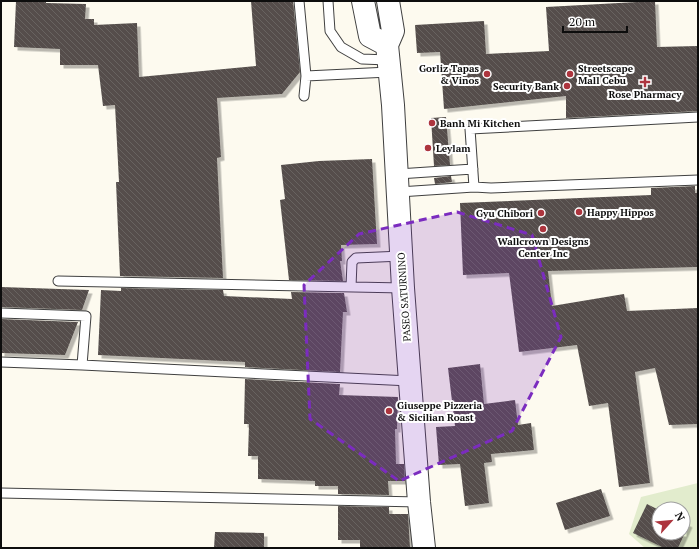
<svg xmlns="http://www.w3.org/2000/svg" width="699" height="549" font-family="'PT Serif',serif">
	<style>
		.pitch { fill: #e2eccd; fill-rule: evenodd }
		.building { fill: url(#building-back-hatch); filter: url(#shadow) }
		.lines { fill: none; stroke-linecap: round; stroke-linejoin: round }
		.service-casing { stroke: #404040; stroke-width: 11 }
		.tertiary-casing { stroke: #404040; stroke-width: 24 }
		.service { stroke: #fff; stroke-width: 9 }
		.tertiary { stroke: #fff; stroke-width: 22 }
		.marked { fill: #7b2cbf; fill-opacity: 0.2; stroke: #7b2cbf; stroke-width: 3; stroke-dasharray: 8 5; stroke-linejoin: round }
		.poi-dot { fill: #ad353e; stroke: #fff; stroke-width: 1.5 }
		.labels { text-anchor: middle; dominant-baseline: central; stroke-width: 4; stroke-linejoin: round; paint-order: stroke }
		.poi-label { font-size: 10px; font-weight: bold; fill: #0d0d0d; stroke: #fff; text-anchor: start }
		.street-label { font-size: 10px; fill: #0d0d0d; stroke: #fff }
	</style>
	<defs>
		<pattern id="building-back-hatch" width="6" height="6" patternUnits="userSpaceOnUse"><rect width="6" height="6" fill="#544e4b"/><path d="M-1 5l2 2M0 0l6 6M5-1l2 2" fill="none" stroke="#686360"/></pattern>
		<filter id="shadow"><feDropShadow dx="3.5" dy="3.5" stdDeviation="0" flood-color="#0004"/></filter>
	</defs>
	<rect width="100%" height="100%" fill="#fdfaef"/>
	<path class="pitch" d="M698 483V548H645L629 534 641 497ZM659 509H683V533H659Z"/>
	<path class="building" d="M16 1H46V3L86 4 85 19H94V25L137 23 139 77 256 66 251 1H293L300 72 282 94 217 98 221 157 217 158 223 278 120 276 116 182H119L115 105 103 106 98 65H60V49L14 47Z
		M655 1 657 47 698 46V111L566 118V96L444 109 440 52 417 53 415 25 484 21 486 54 549 51 546 7Z
		M446 117 450 165 434 166 431 118Z
		M372 159 377 244 341 245 342 261H340L343 281 289 280 280 200 285 199 281 165 319 161Z
		M451 176 452 182 435 184 434 178Z
		M695 186V193H698V267L548 271 552 306 624 294 627 311 698 308V424L669 425 655 368 635 372 650 483 619 487 608 403 589 406 577 345 519 352 509 273 463 275 460 203 651 195V188Z
		M1 287 89 290 82 310 1 307Z
		M121 288 223 290 224 296 292 299 291 292 344 293 347 312H343L340 372 245 367V362L98 355 101 290 121 291Z
		M1 319 78 322 65 355 1 353Z
		M480 364 484 404 515 400 518 425 531 423 534 450 491 454 492 462 484 463 489 503 465 506 460 464 439 465 436 427 455 426 448 368Z
		M245 379 340 384 339 395 398 397 397 429H395L396 464H404L405 481H388L389 495 338 494V486H315V481L258 479V456H248L249 424H244Z
		M601 489 610 516 565 530 556 503Z
		M647 504 659 510V533H683V521L689 524 678 548H664L633 533Z
		M338 506 389 507V514H408L410 548H360V540H338Z
		M215 532 264 533V548H214Z"/>
	<g class="lines">
		<defs>
			<path id="service" d="M299 1 306 76 304 96
				M328 1 330 31 341 47 362 59 388 60
				M306 76 389 72
				M398 174 473 169
				M474 187 470 129 698 117
				M399 192 474 187 491 188 698 180
				M58 281 403 288
				M351 287 352 262 356 258 402 256
				M1 313 86 316 82 365
				M1 362 82 365 410 381
				M1 493 419 502"/>
			<path id="tertiary" d="M363 1 370 36 387 45
				M388 1 393 31 387 45 393 105 403 288 419 502 424 548"/>
		</defs>
		<use href="#service" class="service-casing"/>
		<use href="#tertiary" class="tertiary-casing"/>
		<use href="#service" class="service"/>
		<use href="#tertiary" class="tertiary"/>
	</g>
	<path class="marked" d="M457 212 532 235 561 337 512 431 399 481 310 419 304 285 359 234Z"/>
	<g class="poi-dot">
		<circle cx="487" cy="74" r="4"/>
		<circle cx="570" cy="74" r="4"/>
		<path d="M643 76h4v4h4v4h-4v4h-4v-4h-4v-4h4z"/>
		<circle cx="567" cy="86" r="4"/>
		<circle cx="432" cy="123" r="4"/>
		<circle cx="428" cy="148" r="4"/>
		<circle cx="579" cy="212" r="4"/>
		<circle cx="541" cy="213" r="4"/>
		<circle cx="543" cy="229" r="4"/>
		<circle cx="389" cy="411" r="4"/>
	</g>
	<g class="labels">
		<g class="poi-label">
			<text x="479" y="68" text-anchor="end">Gorliz Tapas<tspan x="479" dy="12">&amp; Vinos</tspan></text>
			<text x="578" y="68">Streetscape<tspan x="578" dy="12">Mall Cebu</tspan></text>
			<text x="559" y="86" text-anchor="end">Security Bank</text>
			<text x="645" y="94" text-anchor="middle">Rose Pharmacy</text>
			<text x="440" y="123">Banh Mi Kitchen</text>
			<text x="436" y="148">Leylam</text>
			<text x="587" y="212">Happy Hippos</text>
			<text x="533" y="213" text-anchor="end">Gyu Chibori</text>
			<text x="543" y="241" text-anchor="middle">Wallcrown Designs<tspan x="543" dy="12">Center Inc</tspan></text>
			<text x="397" y="405">Giuseppe Pizzeria<tspan x="397" dy="12">&amp; Sicilian Roast</tspan></text>
		</g>
		<g class="street-label">
			<text transform="translate(404 297) rotate(-94)">PASEO SATURNINO</text>
		</g>
	</g>
	<rect width="699" height="549" fill="none" stroke="#0d0d0d" stroke-width="4"/>
	<g transform="translate(671 521) rotate(63)"><circle r="19" fill="#ffffff" stroke="#9e9e9e"/>
	<path d="M0-3L7 15L0 10L-7 15Z" fill="#ad353e"/>
	<text y="-6" font-size="11" font-weight="bold" text-anchor="middle" fill="#0d0d0d">N</text>
	</g>
	<path d="M563 26v6h64v-6" fill="none" stroke="#0d0d0d" stroke-width="2"/>
	<text x="569" y="26" font-size="12" fill="#0d0d0d" stroke="#ffffff" stroke-width="3" paint-order="stroke">20 m</text>
</svg>
